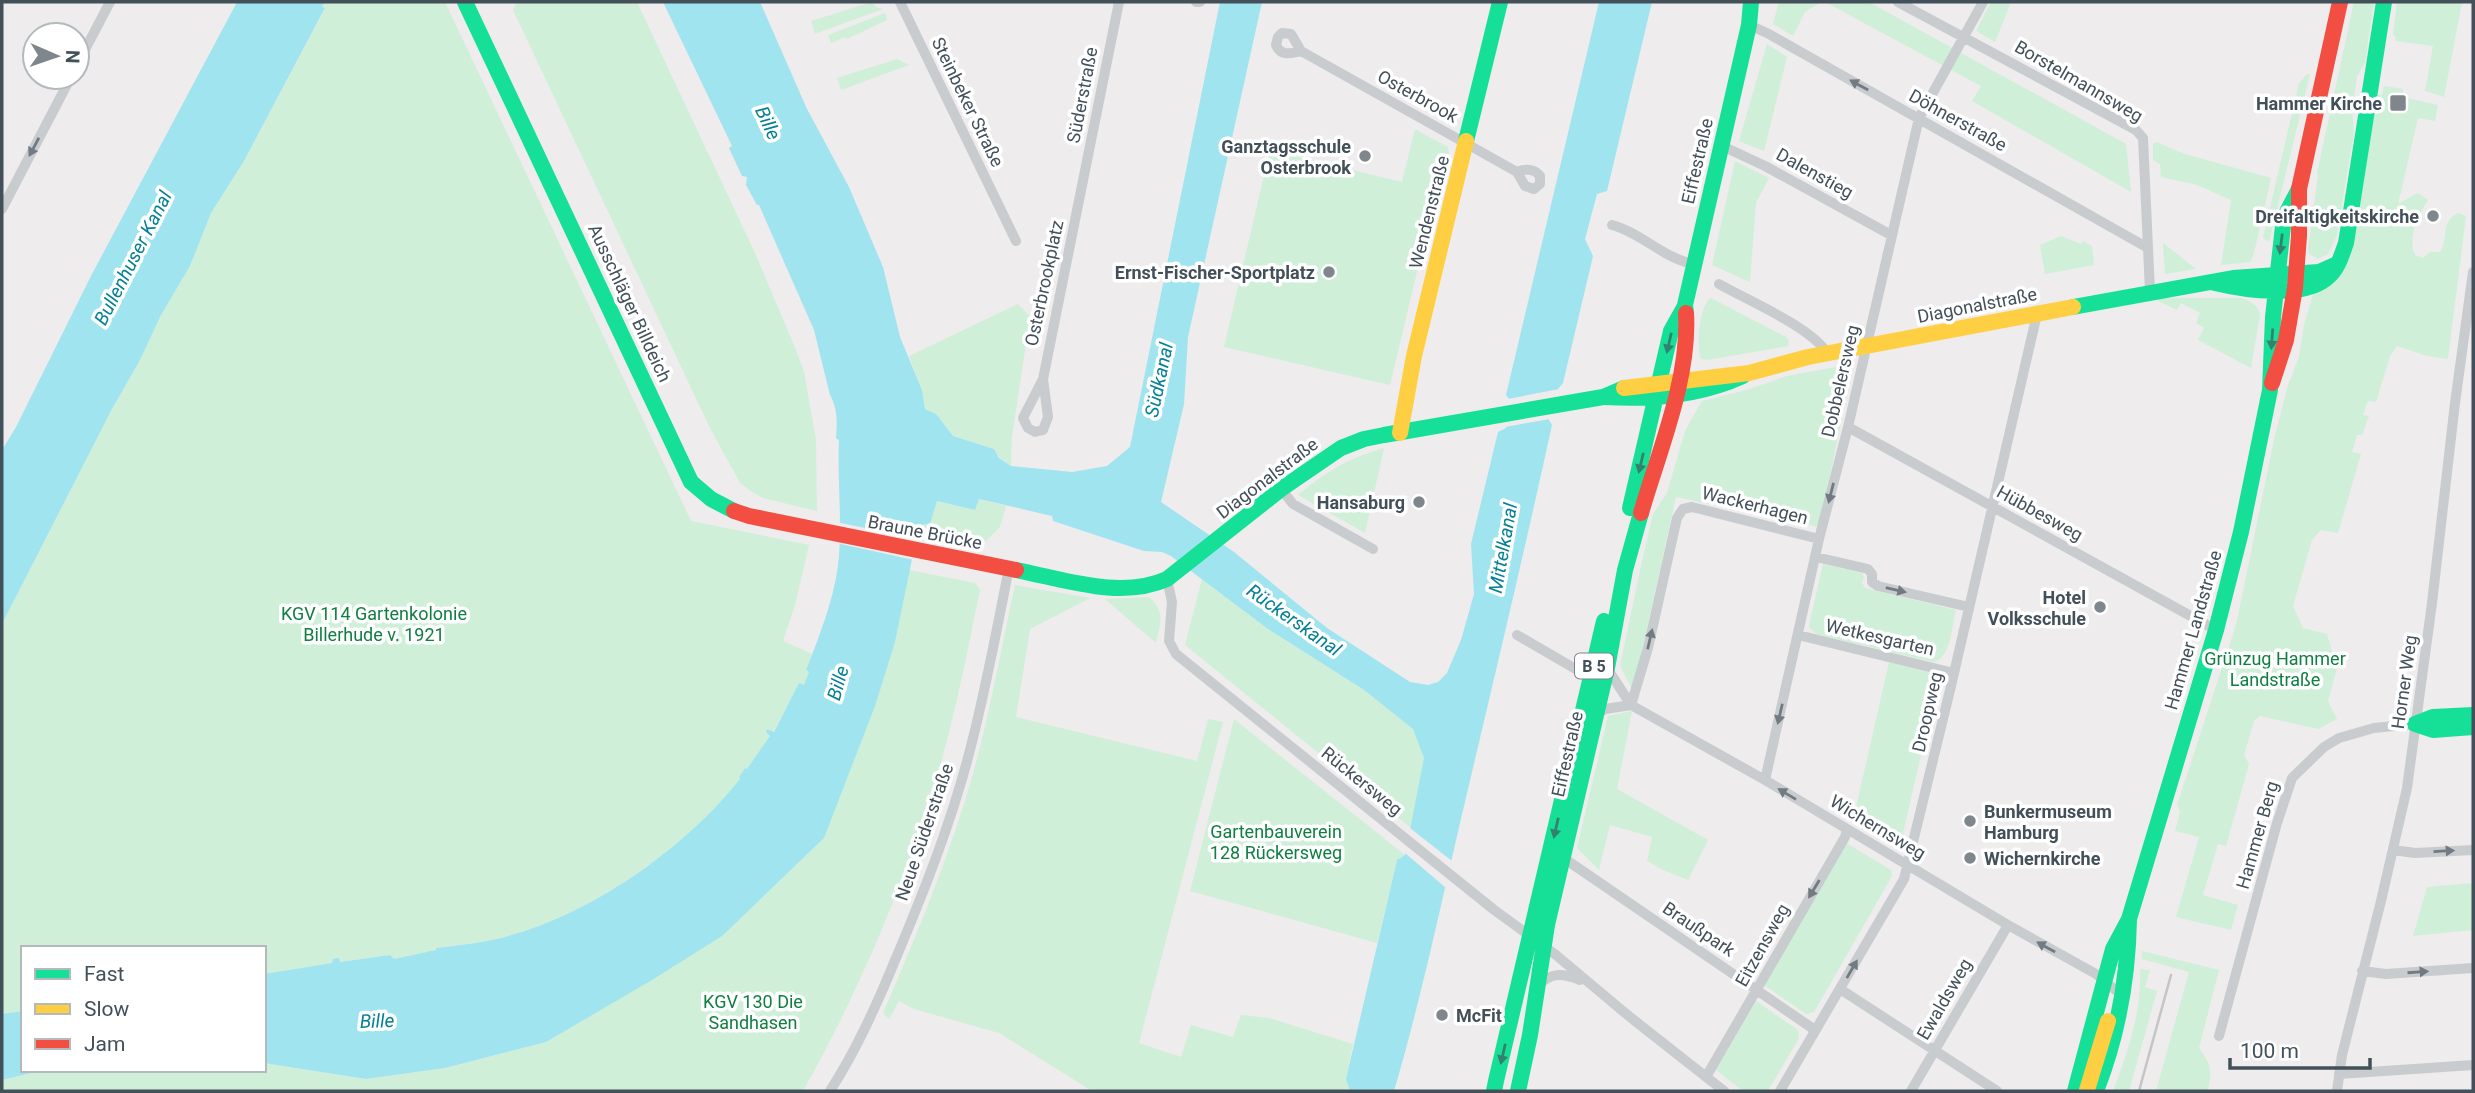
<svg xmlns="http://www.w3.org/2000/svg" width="2475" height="1093" font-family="Roboto,sans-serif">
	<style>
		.green { fill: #cfefd9 }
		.water { fill: #a0e4f0 }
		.pier { fill: #eeecec }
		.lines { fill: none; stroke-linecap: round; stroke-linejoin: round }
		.street { stroke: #c9ccce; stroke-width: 10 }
		.fast { stroke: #16e098; stroke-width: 16 }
		.slow { stroke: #ffcf43; stroke-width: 16 }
		.jam { stroke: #f24e42; stroke-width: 16 }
		.rail { stroke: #c3c5c7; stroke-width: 2.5 }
		.oneway { fill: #727b83 }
		.oneway2 { fill: #338270 }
		.poi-dot { fill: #7f878d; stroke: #fff; stroke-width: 2.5 }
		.labels { text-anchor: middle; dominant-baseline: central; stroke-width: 7; stroke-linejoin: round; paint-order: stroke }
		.shield { fill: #fff; stroke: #7b848c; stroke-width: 2 }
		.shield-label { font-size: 16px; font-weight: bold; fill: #43505a }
		.street-label { font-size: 18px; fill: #43505a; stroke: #fff }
		.poi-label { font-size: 18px; font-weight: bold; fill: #43505a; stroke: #fff; text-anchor: end }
		.park-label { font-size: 18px; fill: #0f7f41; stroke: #fff }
		.water-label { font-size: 19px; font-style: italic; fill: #048096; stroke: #fff }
	</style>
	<rect width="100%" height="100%" fill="#eeecec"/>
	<path class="green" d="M325 2H445L691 521 809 545 795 605 783 641 812 654 806 670 809 672 804 686 799 684 773 732 768 729 766 732 771 736 747 769 745 768 739 777 741 779C689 844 598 909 516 934 491 942 463 944 437 948V950L394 959 390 955 339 962V959H333V963L264 974V948H23V1011L2 1014V624L112 409 140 360 161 315 190 266 211 213 244 161 325 9 322 7Z
		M517 2H637L755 253 796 350 804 372 816 440 817 511 763 498 751 491 740 483 709 426 513 10Z
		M872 2 876 7 883 9 815 34 811 21Z
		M1779 2H1821L1805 12 1793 36 1773 24Z
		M1825 2H1869L2126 144 2131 192 1972 101 1981 86Z
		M1991 2H2011L1995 42 1976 31Z
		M2354 2H2374L2365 63 2357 76 2352 111 2354 132 2337 235 2328 254 2318 259 2309 254 2308 249 2318 176 2317 173Z
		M2397 2H2462L2444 97 2425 91 2433 46 2395 41 2396 37 2393 34Z
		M885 13 887 20 847 39 845 37 831 43 828 35Z
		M1767 44 1787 57 1764 151 1739 141Z
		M897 59 909 65 841 90 837 78Z
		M2307 74H2310L2269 242 2263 238 2299 83Z
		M2384 86 2403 89 2402 97 2438 105 2435 121 2418 118 2398 204 2418 193 2428 200C2418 216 2407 237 2415 255L2423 258 2430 252H2440C2449 239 2440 222 2458 213L2466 216 2448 359 2427 356 2397 346 2390 356 2376 402 2368 401 2363 415 2369 416 2362 435H2357L2352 452 2361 454 2338 533 2321 530 2312 540 2293 606 2303 628 2327 634 2337 668 2328 701 2337 719 2318 729 2260 716 2254 721 2244 755 2249 764 2226 846 2218 844 2203 895 2238 905 2231 930 2176 917 2199 837 2175 831 2180 812 2177 805 2236 625 2275 435 2288 385 2299 357 2304 325 2314 291 2333 278 2375 94 2382 95Z
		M1415 129 1448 147 1450 160 1440 196H1435L1390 385 1224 347 1270 150 1402 182Z
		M2156 142 2185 154 2271 178 2254 253 2250 262 2221 265 2231 200 2197 185 2161 177 2160 164 2153 160V144Z
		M1735 161 1769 178 1756 203 1750 282 1712 265Z
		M2061 236 2081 244 2083 241 2092 246 2094 265 2045 274 2040 245Z
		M2163 243 2196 269 2165 274Z
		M1711 298 1786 337 1789 341 1788 346 1707 360 1701 359C1696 346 1699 305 1711 298Z
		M2152 298H2241C2250 301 2257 304 2260 314L2251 368 2198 340 2204 328 2196 323 2200 313 2181 303 2177 310Z
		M1018 304 1030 317 1012 437 1011 466 1000 458 994 449 953 436 936 414 925 409 922 390 909 356Z
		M1836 367C1844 368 1851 371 1850 380L1819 527 1676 497 1633 691 1620 666 1641 566 1653 514 1667 493 1685 431 1702 401 1746 390 1787 376Z
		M1384 448 1365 533 1298 495C1325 472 1350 457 1384 448Z
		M979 499 1006 506 1000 527 984 543 921 527 924 524 930 523 937 501 974 510Z
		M1823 564 1862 573 1864 577 1862 583 1865 588 1956 610C1952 625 1951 659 1933 662L1816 634 1809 627 1810 621Z
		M909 570 975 583 980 590C968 648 957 706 941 762 908 876 861 988 803 1091H2V1080L35 1072 264 1070V1063L366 1079 445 1068 546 1042 895 642Z
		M1202 579 1268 629 1364 690 1413 729 1424 758 1411 828 1185 645Z
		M1015 585 1090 598 1030 629 1016 717 1197 761 1208 719 1223 722 1139 1043 1181 1057 1191 1025 1233 1037 1241 1015 1269 1018 1353 1044 1346 1079 1350 1091H1092L999 1033 914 1009 899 1001 889 1019 883 1013C913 944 941 876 964 804 987 732 999 658 1015 585Z
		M1149 597C1166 612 1160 623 1156 643L1105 599Z
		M1889 662 1932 673 1938 681 1901 842 1895 845 1853 821Z
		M1632 711 1617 789 1708 840 1688 880 1663 870 1647 861 1652 837 1610 825 1599 870 1577 848 1608 716Z
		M1234 719 1405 855 1397 860 1377 943 1190 891Z
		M1846 843 1891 870 1892 876 1814 1012 1806 1014 1764 985Z
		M2473 883V930L2413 936 2427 887Z
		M2142 951 2219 970 2199 1048C2212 1066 2212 1069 2208 1091H2156L2189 972 2142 959Z
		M2140 969 2150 970 2145 987 2157 991 2129 1091H2113C2128 1052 2142 1011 2140 969Z
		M1756 1001 1798 1030 1799 1038 1768 1091H1743L1716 1070Z"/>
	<path class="water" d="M237 2H325L322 7 325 8 244 161 211 213 190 266 161 315 140 360 112 409 2 624V450L16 427 92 274Z
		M663 2H760L807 109 849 187 883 267 900 337 922 390 925 409 936 414 953 436 994 449 999 458 1011 466 1072 472 1107 466 1130 447 1220 2H1262L1188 337 1184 404 1161 502 1234 552 1327 628 1410 682 1428 685 1438 682 1447 673 1461 640 1474 594 1471 544 1498 432 1506 428 1509 399 1506 395 1599 2H1652L1607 191 1597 194 1585 239 1593 256 1563 383 1558 389 1552 391 1549 420 1552 425C1523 558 1491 691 1460 823 1439 913 1420 1003 1394 1091H1350L1346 1079 1397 860 1405 855 1424 758 1413 729 1364 690 1268 629 1171 556 1162 552 1144 551 1053 521 1052 516 979 499 975 510 937 501 930 524H924L918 530 895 642 875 706 824 838 722 936 652 980 546 1042 445 1068 366 1079 264 1063V974L332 963 333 959 339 958 340 962 390 955 394 959 436 950V948C463 945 490 942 515 934 598 910 689 844 740 779L739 777 745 768 747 769 770 736 766 732 767 729 774 732 799 683 804 685 809 672 806 670C819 637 833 602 838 566 843 524 837 482 839 440L836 438C837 423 838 409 830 395L814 330 759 205H757L746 185 747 177 742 176 729 148 732 146Z
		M23 1011V1070H56L35 1072 2 1080V1014Z"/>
	<path class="pier" d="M1554 390 1550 419 1505 427 1508 399Z
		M836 522 919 539 914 560 836 543Z
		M1410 828 1452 861 1446 888 1405 853Z"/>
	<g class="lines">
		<path class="street" d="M900 2 1016 241
			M1196 2H1200
			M1898 2 2136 130 2143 138 2150 292
			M1749 25 1767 33 2148 248
			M1301 51C1291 53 1281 57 1276 45L1278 37 1282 33 1291 34 1301 51 1517 172 1525 186 1534 189 1540 184V176C1535 169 1525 168 1517 172
			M77 65 110 2
			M1720 145 1765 166 1891 235
			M2 209 71 77
			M1612 225C1642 233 1664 259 1694 264
			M1719 284C1747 300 1811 327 1827 353
			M1043 379 1119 2
			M1043 379 1048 417 1043 430 1035 432 1028 428 1023 418Z
			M1848 427 2216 630
			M1281 489 1293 504 1373 549
			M1816 557 1868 569 1872 574V582L1878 586 1969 607
			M1167 579 1172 602 1169 641 1176 654 1493 909 1556 955 1630 1017 1724 1091
			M1517 635 1591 678
			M1798 635 1954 673
			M1607 668 1631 705 1765 780 2008 925 2096 974 2124 997
			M1631 705 1648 648 1677 518 1683 509 1692 507 1819 539
			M1594 715 1605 709 1631 705
			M1765 780 1819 539 1848 427 1919 118 1983 2
			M2393 850 2415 853 2473 850
			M1562 857 1815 1030
			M2362 971 2386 974 2473 968
			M1538 986C1551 972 1562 973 1580 980
			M1840 989 1997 1091
			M2219 1036 2277 823 2292 778 2324 747 2339 738 2374 728 2415 724
			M2339 1074 2473 1065
			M1706 1077 1845 837 1847 830
			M830 1091C857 1049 877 1004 896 958 925 889 953 818 971 746 986 688 997 628 1009 568
			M1780 1091 1904 879 1951 686 2037 314
			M1911 1091 2008 925
			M2337 1091 2342 1055 2381 901 2407 788 2432 603 2455 403 2473 272"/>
		<path class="fast" d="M465 2 691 482 711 499 734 511
			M1466 141 1500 2
			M2215 283C2244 290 2304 299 2328 277 2338 269 2342 254 2346 243L2384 2
			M2073 307 2233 278 2319 272 2337 264
			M1686 313 1685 305 1749 25 1751 2
			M1605 397C1653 400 1699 396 1743 376
			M1630 508 1671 331 1685 306
			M1016 570C1064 579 1120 600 1167 579L1281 489 1341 448 1364 439 1384 435 1603 397 1624 388
			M2415 724 2433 717 2473 715
			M2415 724 2433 730 2473 727
			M1496 1081 1604 621
			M1494 1091 1496 1081
			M1518 1091 1530 1035 1547 925 1607 668 1625 570 1641 513
			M2075 1091 2113 949 2128 921
			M2096 1091C2118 1035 2128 979 2129 919L2216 630 2241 532 2270 390 2273 317 2283 226 2286 214 2299 189"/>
		<path class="slow" d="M1624 388 1749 373 1808 357 2073 307
			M1400 433 1414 356 1466 141
			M2087 1090 2108 1021"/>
		<path class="jam" d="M2272 383 2286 340 2295 288 2299 236V189L2340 2
			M734 511 749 516 1016 570
			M1641 513C1659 451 1690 378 1686 313"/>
		<path class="rail" d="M2139 1091 2171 975"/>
	</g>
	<defs><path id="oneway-solid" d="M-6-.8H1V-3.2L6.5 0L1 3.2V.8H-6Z" transform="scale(1.75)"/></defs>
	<g class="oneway">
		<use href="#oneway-solid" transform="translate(1859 85) rotate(-151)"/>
		<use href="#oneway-solid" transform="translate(34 147) rotate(118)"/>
		<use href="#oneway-solid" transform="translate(1831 493) rotate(104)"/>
		<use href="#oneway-solid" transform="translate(1896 590) rotate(13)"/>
		<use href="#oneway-solid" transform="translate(1650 639) rotate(-77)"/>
		<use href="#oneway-solid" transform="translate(1780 714) rotate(103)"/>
		<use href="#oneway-solid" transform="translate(1787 794) rotate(-149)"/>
		<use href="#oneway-solid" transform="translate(2444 851) rotate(-3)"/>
		<use href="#oneway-solid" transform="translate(1814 889) rotate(121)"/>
		<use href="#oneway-solid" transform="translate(2046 947) rotate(-151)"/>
		<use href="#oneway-solid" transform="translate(1852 969) rotate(-60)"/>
		<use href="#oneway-solid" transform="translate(2418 972) rotate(-4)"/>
	</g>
	<g class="oneway2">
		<use href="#oneway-solid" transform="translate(2281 244) rotate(97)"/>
		<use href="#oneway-solid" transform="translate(2272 339) rotate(94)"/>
		<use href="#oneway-solid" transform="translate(1669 343) rotate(103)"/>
		<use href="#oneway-solid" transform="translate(1641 463) rotate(103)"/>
		<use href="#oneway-solid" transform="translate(1556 828) rotate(103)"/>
		<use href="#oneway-solid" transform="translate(1503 1054) rotate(103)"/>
	</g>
	<g class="poi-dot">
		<rect x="2389" y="94" width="18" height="18" rx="3.5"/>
		<circle cx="1365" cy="156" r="7"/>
		<circle cx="2433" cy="216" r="7"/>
		<circle cx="1329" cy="272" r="7"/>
		<circle cx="1419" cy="502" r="7"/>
		<circle cx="2100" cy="607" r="7"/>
		<circle cx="1970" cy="821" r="7"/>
		<circle cx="1970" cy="858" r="7"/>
		<circle cx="1442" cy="1015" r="7"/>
	</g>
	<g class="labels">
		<rect class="shield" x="1575" y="653.5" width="38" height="25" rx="5"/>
		<g class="shield-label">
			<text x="1594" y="666">B 5</text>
		</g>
		<g class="street-label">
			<text transform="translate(2079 81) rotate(30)">Borstelmannsweg</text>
			<text transform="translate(1082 95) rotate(-79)">Süderstraße</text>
			<text transform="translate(1418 96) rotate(29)">Osterbrook</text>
			<text transform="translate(968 102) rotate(64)">Steinbeker Straße</text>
			<text transform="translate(1958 120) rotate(29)">Döhnerstraße</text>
			<text transform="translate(1697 161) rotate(-77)">Eiffestraße</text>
			<text transform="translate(1815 173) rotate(29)">Dalenstieg</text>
			<text transform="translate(1429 212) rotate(-76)">Wendenstraße</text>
			<text transform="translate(1044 283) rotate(-78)">Osterbrookplatz</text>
			<text transform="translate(630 303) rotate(65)">Ausschläger Billdeich</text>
			<text transform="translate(1977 305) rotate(-11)">Diagonalstraße</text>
			<text transform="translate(1840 381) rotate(-77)">Dobbelersweg</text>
			<text transform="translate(1267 478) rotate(-37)">Diagonalstraße</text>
			<text transform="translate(1755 505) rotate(14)">Wackerhagen</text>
			<text transform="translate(2040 513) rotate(29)">Hübbesweg</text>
			<text transform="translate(925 532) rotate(11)">Braune Brücke</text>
			<text transform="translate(2193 630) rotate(-74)">Hammer Landstraße</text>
			<text transform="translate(1880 637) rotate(13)">Wetkesgarten</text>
			<text transform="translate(2404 682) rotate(-82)">Horner Weg</text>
			<text transform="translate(1927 712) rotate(-77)">Droopweg</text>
			<text transform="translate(1567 754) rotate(-77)">Eiffestraße</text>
			<text transform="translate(1362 781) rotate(39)">Rückersweg</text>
			<text transform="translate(1878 827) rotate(31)">Wichernsweg</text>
			<text transform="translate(924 832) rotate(-71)">Neue Süderstraße</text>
			<text transform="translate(2257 835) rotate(-74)">Hammer Berg</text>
			<text transform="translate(1699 929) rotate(34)">Braußpark</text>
			<text transform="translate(1762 945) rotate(-61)">Eitzensweg</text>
			<text transform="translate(1944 999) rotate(-60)">Ewaldsweg</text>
		</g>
		<g class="poi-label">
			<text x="2382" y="103">Hammer Kirche</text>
			<text x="1351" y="146">Ganztagsschule<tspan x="1351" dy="21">Osterbrook</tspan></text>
			<text x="2419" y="216">Dreifaltigkeitskirche</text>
			<text x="1315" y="272">Ernst-Fischer-Sportplatz</text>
			<text x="1405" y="502">Hansaburg</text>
			<text x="2086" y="597">Hotel<tspan x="2086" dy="21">Volksschule</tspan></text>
			<text x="1984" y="811" text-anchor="start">Bunkermuseum<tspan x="1984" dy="21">Hamburg</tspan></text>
			<text x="1984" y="858" text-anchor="start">Wichernkirche</text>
			<text x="1456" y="1015" text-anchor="start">McFit</text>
		</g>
		<g class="park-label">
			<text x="374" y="613">KGV 114 Gartenkolonie<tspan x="374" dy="21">Billerhude v. 1921</tspan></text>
			<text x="2275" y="658">Grünzug Hammer<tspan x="2275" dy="21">Landstraße</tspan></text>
			<text x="1276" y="831">Gartenbauverein<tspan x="1276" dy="21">128 Rückersweg</tspan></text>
			<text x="753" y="1001">KGV 130 Die<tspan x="753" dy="21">Sandhasen</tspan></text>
		</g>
		<g class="water-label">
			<text transform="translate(768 123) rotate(65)">Bille</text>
			<text transform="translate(133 258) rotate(-63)">Bullenhuser Kanal</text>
			<text transform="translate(1159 380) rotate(-78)">Südkanal</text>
			<text transform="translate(1503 548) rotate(-80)">Mittelkanal</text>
			<text transform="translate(1294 620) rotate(35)">Rückerskanal</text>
			<text transform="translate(838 683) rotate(-74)">Bille</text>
			<text transform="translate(377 1021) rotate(-2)">Bille</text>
		</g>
	</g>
	<rect width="2475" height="1093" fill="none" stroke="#43505a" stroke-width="7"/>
	<rect x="21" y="946" width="245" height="126" fill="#ffffff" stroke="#b4b9bd" stroke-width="2"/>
	<rect x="35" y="969" width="35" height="10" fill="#16e098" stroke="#b4b9bd" stroke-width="2"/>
	<text x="84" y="981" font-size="21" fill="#43505a">Fast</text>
	<rect x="35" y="1004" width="35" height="10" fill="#ffcf43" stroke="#b4b9bd" stroke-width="2"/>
	<text x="84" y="1016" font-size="21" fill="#43505a">Slow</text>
	<rect x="35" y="1039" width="35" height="10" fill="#f24e42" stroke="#b4b9bd" stroke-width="2"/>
	<text x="84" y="1051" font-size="21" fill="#43505a">Jam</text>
	<g transform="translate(56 56) rotate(92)"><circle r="33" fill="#ffffff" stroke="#b4b9bd" stroke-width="2"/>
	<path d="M0-5L12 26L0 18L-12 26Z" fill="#7f878d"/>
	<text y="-10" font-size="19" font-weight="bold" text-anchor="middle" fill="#43505a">N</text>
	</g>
	<path d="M2230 1058v10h140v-10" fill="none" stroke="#43505a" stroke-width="3.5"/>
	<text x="2240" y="1058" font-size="21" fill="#43505a" stroke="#ffffff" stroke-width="5" paint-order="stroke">100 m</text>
</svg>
